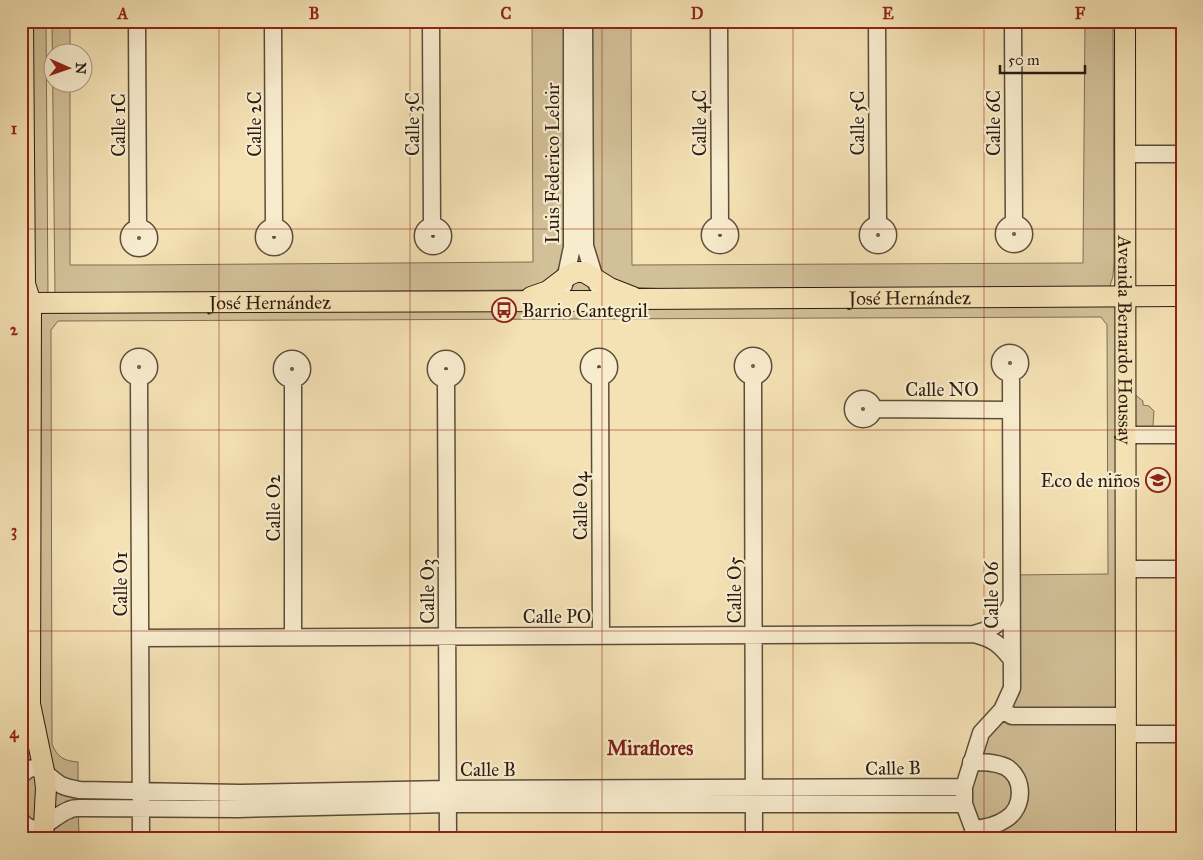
<svg xmlns="http://www.w3.org/2000/svg" width="1203" height="860" font-family="'IM FELL Great Primer',serif">
	<style>
		.green { fill: #d2c098; stroke: #7e6e55 }
		.lines { fill: none; stroke-linecap: round; stroke-linejoin: round }
		.minor-casing { stroke: #5c4d3a; stroke-width: 19 }
		.major-casing { stroke: #2a1c12; stroke-width: 22 }
		.minor { stroke: #f8ecce; stroke-width: 16 }
		.major { stroke: #f4e1b4; stroke-width: 20 }
		.grid { fill: none; stroke: #8f2418; stroke-width: 1; stroke-opacity: 0.55 }
		.labels { text-anchor: middle; dominant-baseline: central; stroke-width: 4.5; stroke-linejoin: round; paint-order: stroke }
		.street-label { font-size: 19px; fill: #2a1c12; stroke: #f8ecce }
		.poi-label { font-size: 19px; fill: #2a1c12; stroke: #f8ecce; text-anchor: start }
		.neighbourhood-label { font-size: 20px; font-weight: bold; fill: #7a1f14; stroke: #f8ecce }
		.neatline { fill: none; stroke: #8f2418; stroke-width: 2 }
		.grid-label { font-size: 16px; text-anchor: middle; font-weight: bold; fill: #8f2418 }
	</style>
	<rect width="100%" height="100%" fill="#f4e1b4"/>
	<filter id="stains"><feTurbulence type="fractalNoise" baseFrequency=".004" numOctaves="4"/><feColorMatrix values="0 0 0 0 .2 0 0 0 0 .09 0 0 0 0 .02 0 0 0 .5 -.17"/></filter>
	<radialGradient id="worn" r=".72"><stop offset=".6" stop-color="#630" stop-opacity="0"/><stop offset="1" stop-color="#630" stop-opacity=".3"/></radialGradient>
	<path class="green" d="M30 21H46L48 297 35 292Z
		M52 21H70V52H52V82L70 83V265H132L533 262 532 21H569L570 239C560 272 557 279 522 290L70 294 55 296Z
		M589 21H631L632 265 1083 263 1085 21H1113L1114 262 1113 276 1110 286 1104 289 693 290 626 287 600 271 593 255Z
		M569 275 623 294 1124 296 1126 839H977L964 804 141 808V791L964 787 1012 688 1011 575 1108 574 1107 325 1101 317 58 321 51 330 52 744C57 757 64 761 78 762V786H74V811H78L79 832 70 833 61 839H21V303L519 301Z
		M1134 394 1143 401V405L1149 406 1154 411 1153 425 1151 427H1137L1134 424Z"/>
	<g class="lines">
		<defs>
			<path id="minor" d="M137 21 138 228
				M273 21 274 228
				M431 21 432 227
				M584 21 585 246 597 285
				M719 21 720 226
				M877 21 878 225
				M1013 21 1014 224
				M1125 154H1182
				M1004 234a10 10 0 1 1 20 0a10 10 0 1 1-20 0Z
				M710 235a10 10 0 1 1 20 0a10 10 0 1 1-20 0Z
				M868 235a10 10 0 1 1 20 0a10 10 0 1 1-20 0Z
				M423 236a10 10 0 1 1 20 0a10 10 0 1 1-20 0Z
				M264 237a10 10 0 1 1 20 0a10 10 0 1 1-20 0Z
				M129 238a10 10 0 1 1 20 0a10 10 0 1 1-20 0Z
				M564 285 572 247V21
				M1000 363a10 10 0 1 1 20 0a10 10 0 1 1-20 0Z
				M743 366a10 10 0 1 1 20 0a10 10 0 1 1-20 0Z
				M589 367a10 10 0 1 1 20 0a10 10 0 1 1-20 0Z
				M129 367a10 10 0 1 1 20 0a10 10 0 1 1-20 0Z
				M282 369a10 10 0 1 1 20 0a10 10 0 1 1-20 0Z
				M436 369a10 10 0 1 1 20 0a10 10 0 1 1-20 0Z
				M600 376 601 636
				M753 376 754 839
				M139 377 141 839
				M446 378 448 839
				M293 379V637
				M853 409a10 10 0 1 1 20 0a10 10 0 1 1-20 0Z
				M873 409 1011 410
				M1125 435H1182
				M1125 569H1182
				M974 634C995 628 1001 624 1011 604
				M140 638 974 634C993 639 1000 644 1012 660
				M1002 710 1012 716H1125
				M1125 734H1182
				M971 762C983 762 995 762 1006 767 1025 778 1024 808 1006 819 996 826 985 828 973 829
				M21 776C36 757 48 778 61 785 67 788 74 789 80 790L240 793 447 789 964 787
				M21 820C36 842 53 815 69 810 72 808 77 808 80 808L238 809 447 804H964
				M977 839 964 804V787L981 733 1002 710 1012 688 1011 373"/>
			<g id="major">
				<path id="s1" d="M1125 21 1126 839"/>
				<path d="M25 284 31 303 30 704 44 771 46 788 44 826 42 839"/>
				<path d="M22 296 25 284 23 21"/>
				<path d="M531 297 548 291 569 275 576 272H584L610 288 633 297"/>
				<path id="s2" d="M21 303 543 301H620L637 299 1182 296"/>
			</g>
		</defs>
		<use href="#minor" class="minor-casing"/>
		<use href="#major" class="major-casing"/>
		<use href="#minor" class="minor"/>
		<use href="#major" class="major"/>
	</g>
	<path class="grid" d="M219 21V839M410 21V839M602 21V839M793 21V839M984 21V839M21 229H1182M21 430H1182M21 631H1182"/>
	<defs>
		<symbol id="bus-ring" viewBox="-11 -11 22 22"><circle r="9.5" fill="#f8ecce" stroke="#8f2418" stroke-width="1.5"/><path d="M-5-6H5V4H4V6H2V4H-2V6H-4V4H-5ZM-3.5-4V0h7V-4ZM-3.5 1.2v1.5H-2V1.2ZM2 1.2v1.5H3.5V1.2Z" fill="#8f2418"/></symbol>
		<symbol id="school-ring" viewBox="-11 -11 22 22"><circle r="9.5" fill="#f8ecce" stroke="#8f2418" stroke-width="1.5"/><path d="M0-5L7-2L0 1L-7-2ZM-4 1L0 2.5L4 1V4Q0 6-4 4Z" fill="#8f2418"/></symbol>
	</defs>
	<g fill-rule="evenodd">
		<use href="#bus-ring" x="490" y="296" width="28" height="28"/>
		<use href="#school-ring" x="1144" y="466" width="28" height="28"/>
	</g>
	<g class="labels">
		<g class="street-label">
			<text transform="translate(699 123) rotate(-90)">Calle 4C</text>
			<text transform="translate(857 123) rotate(-90)">Calle 5C</text>
			<text transform="translate(993 123) rotate(-90)">Calle 6C</text>
			<text transform="translate(254 124) rotate(-90)">Calle 2C</text>
			<text transform="translate(412 124) rotate(-90)">Calle 3C</text>
			<text transform="translate(118 125) rotate(-90)">Calle 1C</text>
			<text transform="translate(552 163) rotate(-90)">Luis Federico Leloir</text>
			<text stroke="none"><textPath href="#s2" startOffset="889">José Hernández</textPath></text>
			<text stroke="none"><textPath href="#s2" startOffset="249">José Hernández</textPath></text>
			<text stroke="none"><textPath href="#s1" startOffset="319">Avenida Bernardo Houssay</textPath></text>
			<text x="942" y="389">Calle NO</text>
			<text transform="translate(580 506) rotate(-90)">Calle O4</text>
			<text transform="translate(273 508) rotate(-90)">Calle O2</text>
			<text transform="translate(120 584) rotate(-90)">Calle O1</text>
			<text transform="translate(734 590) rotate(-90)">Calle O5</text>
			<text transform="translate(427 591) rotate(-90)">Calle O3</text>
			<text transform="translate(991 595) rotate(-90)">Calle O6</text>
			<text x="557" y="616">Calle PO</text>
			<text transform="translate(893 768) rotate(-1)">Calle B</text>
			<text x="488" y="769">Calle B</text>
		</g>
		<g class="poi-label">
			<text x="522" y="310">Barrio Cantegril</text>
			<text x="1140" y="480" text-anchor="end">Eco de niños</text>
		</g>
		<g class="neighbourhood-label">
			<text x="650" y="748">Miraflores</text>
		</g>
	</g>
	<rect width="1203" height="860" fill="none" stroke="#f4e1b4" stroke-width="55"/>
	<g transform="translate(68 68) rotate(92)"><circle r="24" fill="#f8ecce" stroke="#a69983"/>
	<path d="M0-4L9 19L0 12L-9 19Z" fill="#8f2418"/>
	<text y="-8" font-size="14" font-weight="bold" text-anchor="middle" fill="#2a1c12">N</text>
	</g>
	<path d="M1000 65v8h85v-8" fill="none" stroke="#2a1c12" stroke-width="2.5"/>
	<text x="1008" y="65" font-size="15" fill="#2a1c12" stroke="#f8ecce" stroke-width="4" paint-order="stroke">50 m</text>
	<rect x="28" y="28" width="1148" height="804" class="neatline"/>
	<g class="grid-label">
		<text x="123" y="19">A</text>
		<text x="314" y="19">B</text>
		<text x="506" y="19">C</text>
		<text x="697" y="19">D</text>
		<text x="888" y="19">E</text>
		<text x="1080" y="19">F</text>
		<text x="14" y="134">1</text>
		<text x="14" y="335">2</text>
		<text x="14" y="536">3</text>
		<text x="14" y="738">4</text>
	</g>
	<rect width="100%" height="100%" filter="url(#stains)"/>
	<rect width="100%" height="100%" fill="url(#worn)"/>
</svg>
